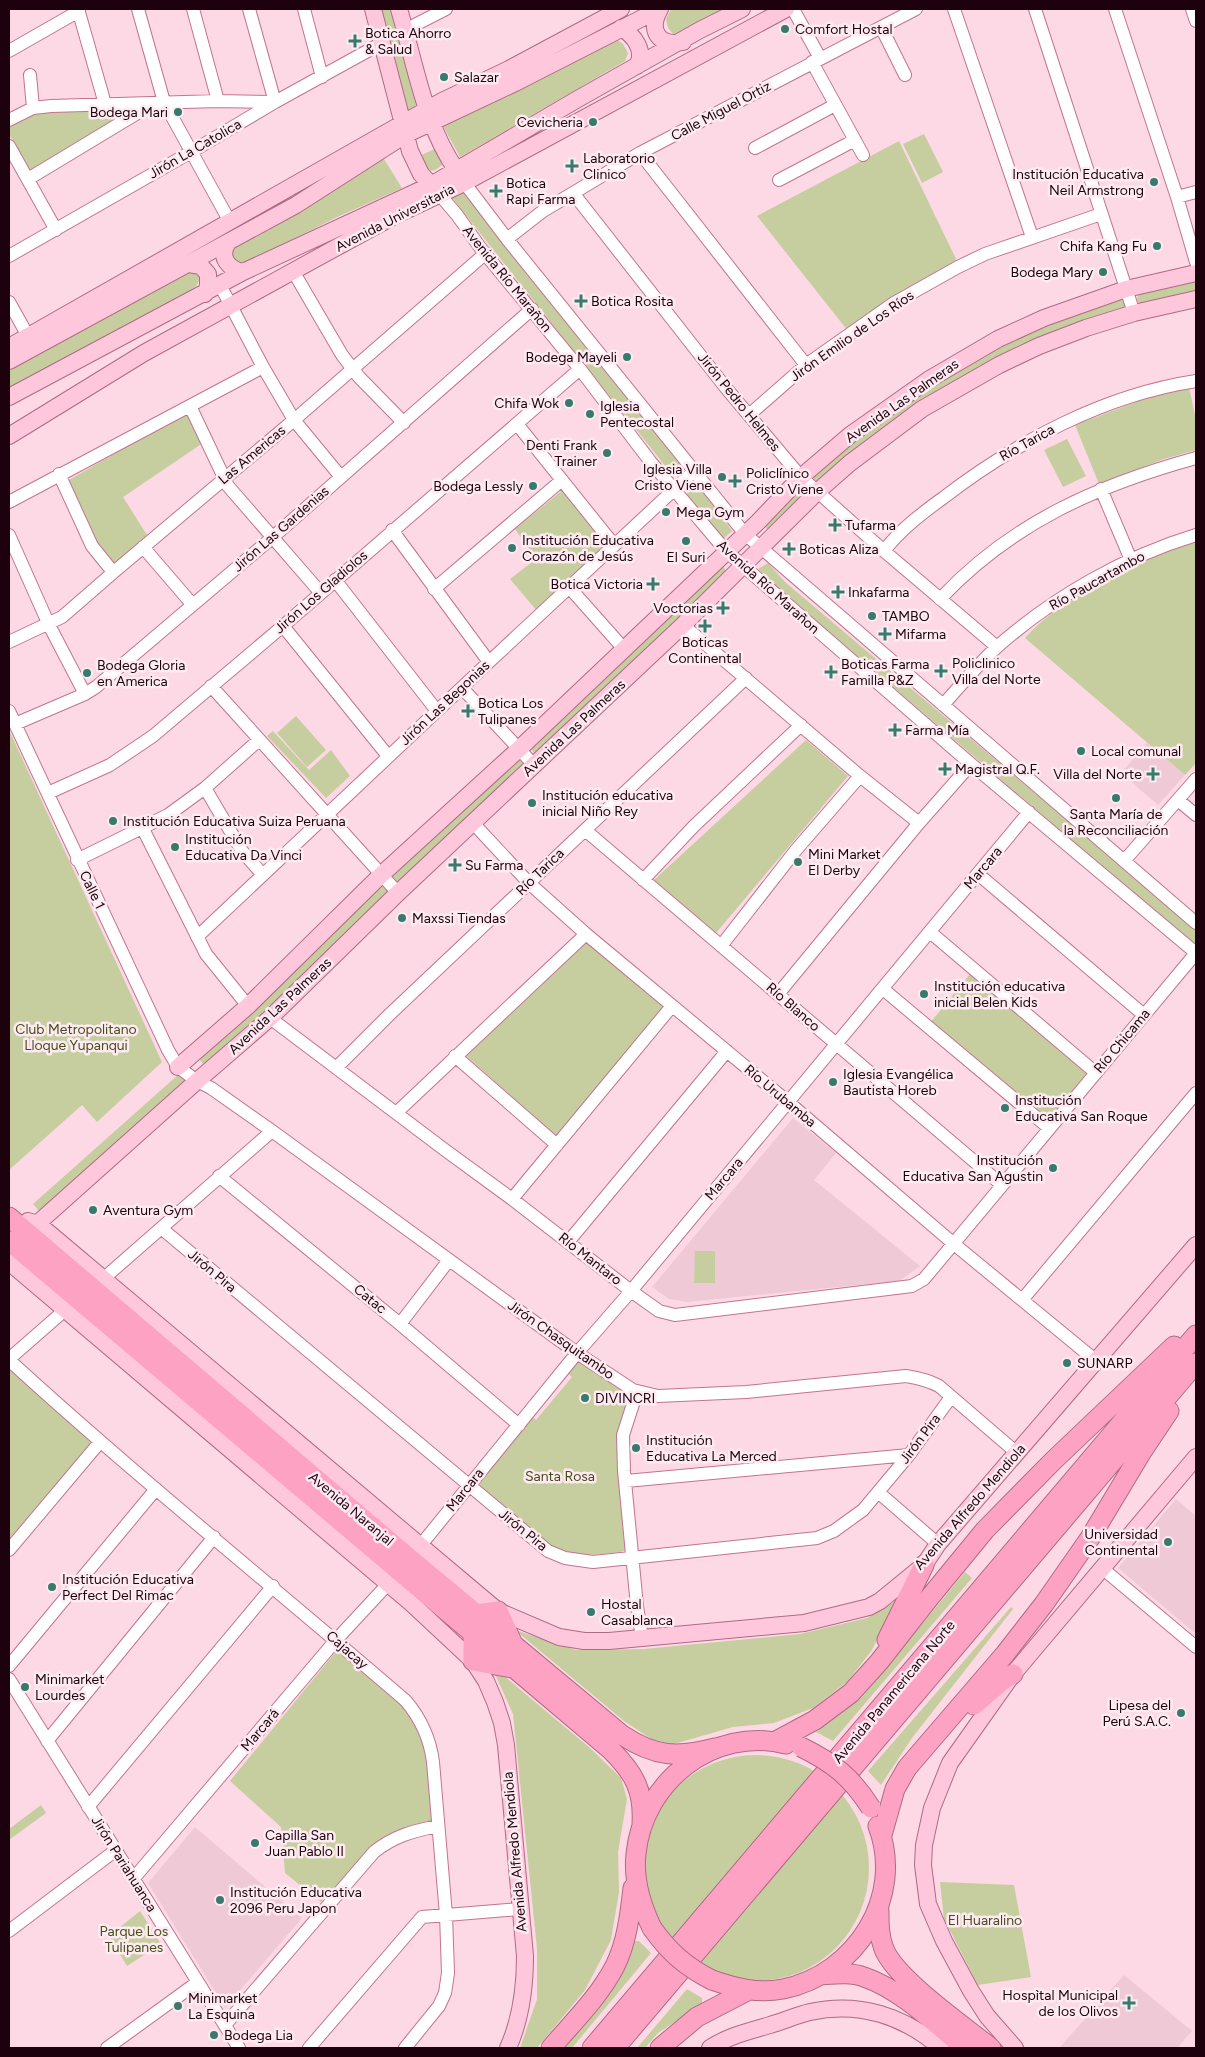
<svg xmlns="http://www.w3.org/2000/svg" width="1205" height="2057" font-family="Figtree,sans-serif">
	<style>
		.built { fill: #efc9d6 }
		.green { fill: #c6cea0 }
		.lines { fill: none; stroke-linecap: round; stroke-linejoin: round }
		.minor-casing { stroke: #c37391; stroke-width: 14 }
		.major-casing { stroke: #af6a84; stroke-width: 18 }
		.highway-casing { stroke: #af6a84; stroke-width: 21 }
		.minor { stroke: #fff; stroke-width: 12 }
		.major { stroke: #fec7dc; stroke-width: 16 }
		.highway { stroke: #fea2c4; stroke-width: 19 }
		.highway-bridge-casing { stroke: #af6a84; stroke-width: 21; stroke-linecap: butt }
		.highway-bridge { stroke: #fea2c4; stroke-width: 19 }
		.poi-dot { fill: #387a6b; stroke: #feebf1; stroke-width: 2 }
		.labels { text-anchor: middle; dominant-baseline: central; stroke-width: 5; stroke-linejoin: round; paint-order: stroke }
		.poi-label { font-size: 14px; fill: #1d020d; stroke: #feebf1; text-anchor: start }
		.street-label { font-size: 14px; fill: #1d020d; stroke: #feebf1 }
		.park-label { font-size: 14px; fill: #474e1c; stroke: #feebf1 }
	</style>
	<rect width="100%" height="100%" fill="#fdd9e5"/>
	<path class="built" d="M1147 743 1185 775 1158 805 1121 773Z
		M793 1118 836 1153 814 1180 920 1266 899 1281 687 1302 669 1299 652 1287Z
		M1176 1499 1196 1516V1634L1118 1568Z
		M195 1827 302 1918 225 2008 148 1883Z
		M1124 1975 1192 2031 1177 2048H1059Z"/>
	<path class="green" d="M378 9H394L423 115 409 123Z
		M671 9H725L675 36 668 28 666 19Z
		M616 39 623 44 628 53 625 61 460 157 442 124Z
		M42 110H135L30 171 9 134V125Z
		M924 134 943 172 922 183 903 144Z
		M899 141 957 261 848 331 757 216Z
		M435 149 442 165C429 177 425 168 417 157Z
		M381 154 402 188 335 218 249 262H241L231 258 234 246Z
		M461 186 681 464 670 472 449 194Z
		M188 272H198L200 278 197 285 188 293 9 390V366Z
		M1196 279V293L1143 305 1139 303 1137 300 1139 293Z
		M1117 298 1124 299 1127 304 1125 309 1062 332 816 484 813 477V473L917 393 1020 334Z
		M1189 387 1196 420V450L1164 459 1099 484 1075 425 1147 398Z
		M187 412 203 443 123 497 147 535 113 565 96 544 69 480Z
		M1067 439 1086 476 1063 487 1044 450Z
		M698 483 732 531 723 539 686 495Z
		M801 486H805L809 490 772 533 764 526Z
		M564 489 609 544 537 611 510 579 536 559 515 529Z
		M1196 541V763L1185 775 1025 638C1063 595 1142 558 1196 541Z
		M768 563 785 582 1196 929V947L773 584 758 569Z
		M721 564 731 577 536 755 529 747Z
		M296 716 326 750 307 767 277 733Z
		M9 730 162 1062 97 1122 82 1105 9 1170Z
		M273 731 309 770 331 750 350 776 326 798 267 736Z
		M806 740 848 776 716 933 654 880Z
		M518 758 525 761V766L397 884 390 876Z
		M383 883 389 888 387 896 209 1065 205 1066 200 1060 203 1056Z
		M586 939 667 1009 558 1138 464 1054Z
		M970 974 1090 1074 1049 1123 930 1023Z
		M179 1074 187 1084 40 1212 33 1204Z
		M695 1251H715V1283H694Z
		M583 1362 626 1390 630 1403 627 1551C607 1553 585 1558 566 1552 542 1545 498 1502 477 1485L531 1416 536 1420 572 1377 567 1373 576 1363Z
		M9 1367 94 1440 9 1540Z
		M965 1572 972 1578 833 1741 816 1732 862 1697Z
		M896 1601 872 1650 848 1681 813 1708 774 1723 733 1727 674 1744 653 1740 624 1721 515 1630 576 1650 644 1649 800 1634 867 1618Z
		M1011 1607 1013 1609 912 1738 881 1785 868 1771Z
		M338 1649C364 1671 398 1692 416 1721 432 1745 431 1794 433 1822L364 1855 321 1902 285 1873 281 1827 230 1781Z
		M491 1665 590 1748 621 1778 627 1799 618 1852 619 1892 611 1940 585 1990 537 2048H520L537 1999V1949L513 1714Z
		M643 1868a113 113 0 1 1 226 0a113 113 0 1 1-226 0Z
		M41 1805 46 1813 9 1840V1829Z
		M940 1882 1014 1885 1031 1977 978 1985 944 1919Z
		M140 1911 161 1944 127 1966 109 1936Z
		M633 1941H639L651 1953 572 2048H565L612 1989Z
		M687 1989 702 1998V2004L658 2033 645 2048H637Z"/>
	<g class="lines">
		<defs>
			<path id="minor" d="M78 9 105 104
				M138 9 164 102 230 222
				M193 9 218 101
				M304 9 322 77
				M793 9 820 58
				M954 9 1032 237
				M1035 9 1134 313
				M1115 9 1177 197 1196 262
				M1192 9 1196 21
				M881 27 905 75
				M405 30 446 9
				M9 51 79 11
				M812 62 863 155
				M30 75 33 108
				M9 120 33 108 51 106 218 101 275 102 249 9
				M9 146 56 230
				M755 148 835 105
				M640 153 806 365
				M460 177 507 239 745 534 1196 923
				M28 179 154 103
				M779 180 855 140
				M435 189 457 215 482 250 580 369 650 461 726 551 971 764 1196 953
				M573 193 726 388 801 477 884 551 997 647
				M1177 197 1196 192
				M507 239 543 211 640 153 916 9
				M9 256 191 152 275 102 382 43
				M293 271 342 355 359 377 404 423
				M220 285 263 367 294 420 341 477
				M9 302 28 336
				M190 406 228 486 320 592
				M749 415 806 365 894 303 958 267 985 254 1101 214
				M517 424 614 545
				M59 474 92 546 113 572
				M1101 489 1131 560
				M9 502 263 367
				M392 530 489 662
				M9 535 49 625 85 694
				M143 547 192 604
				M884 551C900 530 921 514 943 498 1016 442 1104 395 1196 381
				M335 580 437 711
				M569 587 624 649
				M434 589 562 480
				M940 599C1011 523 1098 485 1196 458
				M683 625 860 776 919 823
				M283 626 388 756
				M9 642 62 617 115 571 294 420 486 253
				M211 686 398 893
				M462 688 534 765
				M943 705C961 685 978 664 998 646 1055 596 1124 557 1196 535
				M9 711 168 1050 178 1067 197 1081 211 1088 272 1131 577 1353 633 1390 658 1396 746 1392 906 1376C918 1378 928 1380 939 1386L1017 1453
				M15 724 85 694 96 687 273 537 532 309
				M205 788 242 851 263 875
				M48 793 110 765 153 736 283 626 580 369
				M1178 800 1196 815
				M473 823 529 883 586 934 788 1102 954 1244 1095 1360
				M143 829 206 954 248 1006
				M585 830 1002 1185
				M77 860 168 815 205 788 259 740
				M1124 861 1196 779
				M978 874 1144 1015
				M643 880 694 826 801 725
				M930 932 1096 1073
				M197 937 489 662 694 471
				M721 946 796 850 860 776
				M883 989 1049 1128
				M778 994 919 823 971 764
				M270 1018 445 1150 512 1199 631 1291 659 1311 675 1315 912 1286 924 1279 1196 953
				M455 1056 557 1145
				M336 1068 390 1014 746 678
				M396 1113 586 934
				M219 1176 400 1324 519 1425
				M512 1199 672 1006
				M161 1228 548 1551 565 1558 593 1562 817 1538 834 1531 863 1510 909 1455 951 1397
				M568 1242 727 1051
				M103 1279 272 1131
				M1022 1300 1196 1093
				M400 1324 449 1260
				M9 1359 65 1310
				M9 1360C138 1478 274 1587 406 1701 421 1719 430 1738 433 1762L446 1915 448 1973 445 1993 439 2006 405 2048
				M633 1390 634 1401 623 1435 624 1471 637 1606 642 1638
				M626 1481 909 1455
				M878 1492 938 1544
				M420 1546 577 1353 631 1291 1029 812
				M9 1550 100 1442
				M1102 1568 1196 1647
				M9 1666 156 1489
				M9 1679 239 2048
				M47 1741 214 1537
				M88 1807 273 1586
				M134 1878 336 1640 388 1584
				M9 1931 116 1850
				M225 2025 374 1852C394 1836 413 1831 438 1826
				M107 2048 198 1982
				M309 2048 422 1917 520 1909"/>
			<path id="major" d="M373 9 410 151 421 174 431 185
				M399 9C415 63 424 124 457 171
				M660 9C648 30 658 47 683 42
				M621 28C634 35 646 51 637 66
				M227 244C219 258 229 269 243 272
				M189 264 201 266 208 274V286L205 294
				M9 347 442 101 509 69 621 9
				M9 361 296 205 405 135 515 83 660 9
				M9 397 243 272 431 185 576 100 700 30 742 9
				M9 436 144 353 339 246 396 215 464 183 786 9
				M178 1067 248 1006 381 875 519 749 758 522 801 477 850 435 928 380 998 339 1044 318 1126 289 1196 273
				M28 1221 38 1224 43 1228 498 1611 559 1637 584 1641H609L804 1623 869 1607 880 1601 924 1565 938 1544 1196 1245
				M19 1240 197 1081 270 1018 398 893 683 625 817 492 850 463 922 409 999 365 1039 346 1086 328 1134 313 1196 299
				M9 1262 412 1604 473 1661 486 1681 495 1702 502 1723 506 1745 525 1956C525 1988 521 2019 508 2048
				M710 2048C728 2036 750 2031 770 2025 784 2021 797 2015 810 2012 859 2001 904 2016 941 2048
				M1015 2048 987 2016 971 1991 944 1941 928 1904 923 1865 924 1845 932 1808 950 1763 1013 1674 1196 1457"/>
			<path id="highway" d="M9 1217 409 1558 622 1735C655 1757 678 1758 715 1748
				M9 1241 611 1750C634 1773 644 1790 642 1824
				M476 1614 498 1611 512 1642
				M473 1633V1661L512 1668
				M887 1640 924 1565
				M974 1705 1003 1680 1013 1674
				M776 1741 815 1720 851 1693 879 1662 930 1597 985 1530 1054 1460 1174 1346
				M882 1835 895 1789 907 1768 1005 1654 1044 1604 1090 1538 1141 1453 1169 1411
				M879 1911C879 1924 879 1936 884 1949 896 1979 964 2026 991 2048
				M652 1928C641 1905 633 1880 636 1854 643 1781 714 1726 786 1744
				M821 1975C835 1974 851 1972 864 1977 900 1989 936 2024 965 2048
				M712 1980C735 1988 758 1994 783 1989 856 1974 905 1897 878 1826
				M551 2048C573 2022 599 1997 615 1966 627 1942 630 1914 633 1888
				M592 2048 1196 1335
				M615 2048 1196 1363
				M660 2048 697 2017 749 1990"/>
		</defs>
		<use href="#minor" class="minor-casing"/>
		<use href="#major" class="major-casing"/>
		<use href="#highway" class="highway-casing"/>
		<use href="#minor" class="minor"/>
		<use href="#major" class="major"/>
		<use href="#highway" class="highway"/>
		<defs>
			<path id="highway-bridge" d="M801 1747C834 1763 852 1778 871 1808
				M652 1928C669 1952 686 1967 712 1980"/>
		</defs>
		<use href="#highway-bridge" class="highway-bridge-casing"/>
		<use href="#highway-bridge" class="highway-bridge"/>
	</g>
	<g class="poi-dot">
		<circle cx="785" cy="29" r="5"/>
		<path d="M352.5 33.5h5v5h5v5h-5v5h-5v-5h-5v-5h5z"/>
		<circle cx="444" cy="77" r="5"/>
		<circle cx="178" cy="112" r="5"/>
		<circle cx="593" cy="122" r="5"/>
		<path d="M569.5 158.5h5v5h5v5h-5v5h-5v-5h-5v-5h5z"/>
		<circle cx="1154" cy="182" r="5"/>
		<path d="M493.5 183.5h5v5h5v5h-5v5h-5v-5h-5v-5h5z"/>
		<circle cx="1157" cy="246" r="5"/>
		<circle cx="1103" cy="272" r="5"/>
		<path d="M578.5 293.5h5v5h5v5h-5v5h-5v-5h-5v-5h5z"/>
		<circle cx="627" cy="357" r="5"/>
		<circle cx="569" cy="403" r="5"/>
		<circle cx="590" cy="414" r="5"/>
		<circle cx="607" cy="453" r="5"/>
		<circle cx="722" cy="477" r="5"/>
		<path d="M732.5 473.5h5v5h5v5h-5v5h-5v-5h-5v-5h5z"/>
		<circle cx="533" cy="486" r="5"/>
		<circle cx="666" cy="512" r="5"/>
		<path d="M832.5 517.5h5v5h5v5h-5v5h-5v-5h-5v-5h5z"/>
		<circle cx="686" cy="541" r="5"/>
		<circle cx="512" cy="548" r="5"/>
		<path d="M786.5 541.5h5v5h5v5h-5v5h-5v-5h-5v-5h5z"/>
		<path d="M650.5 576.5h5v5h5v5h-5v5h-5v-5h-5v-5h5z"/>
		<path d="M835.5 584.5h5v5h5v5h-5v5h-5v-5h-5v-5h5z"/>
		<path d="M720.5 600.5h5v5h5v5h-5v5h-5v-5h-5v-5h5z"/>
		<circle cx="872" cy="616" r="5"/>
		<path d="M702.5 618.5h5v5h5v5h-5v5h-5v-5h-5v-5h5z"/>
		<path d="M882.5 626.5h5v5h5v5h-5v5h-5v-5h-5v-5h5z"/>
		<path d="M938.5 663.5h5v5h5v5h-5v5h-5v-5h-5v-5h5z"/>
		<path d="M828.5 664.5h5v5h5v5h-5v5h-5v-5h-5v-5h5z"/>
		<circle cx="87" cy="673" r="5"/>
		<path d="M465.5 703.5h5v5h5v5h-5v5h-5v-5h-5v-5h5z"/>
		<path d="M892.5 722.5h5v5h5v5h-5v5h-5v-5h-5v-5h5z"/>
		<circle cx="1081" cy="751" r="5"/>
		<path d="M942.5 761.5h5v5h5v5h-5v5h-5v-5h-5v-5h5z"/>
		<path d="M1150.5 766.5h5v5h5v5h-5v5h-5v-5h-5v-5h5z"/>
		<circle cx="1116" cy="798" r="5"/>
		<circle cx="532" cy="803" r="5"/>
		<circle cx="113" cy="821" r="5"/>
		<circle cx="175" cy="847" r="5"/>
		<circle cx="798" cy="862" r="5"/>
		<path d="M452.5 857.5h5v5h5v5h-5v5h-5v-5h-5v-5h5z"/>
		<circle cx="402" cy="918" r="5"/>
		<circle cx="924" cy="994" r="5"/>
		<circle cx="833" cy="1082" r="5"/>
		<circle cx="1005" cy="1108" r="5"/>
		<circle cx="1053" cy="1168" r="5"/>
		<circle cx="93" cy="1210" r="5"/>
		<circle cx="1067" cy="1363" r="5"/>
		<circle cx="585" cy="1398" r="5"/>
		<circle cx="636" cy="1448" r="5"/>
		<circle cx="1168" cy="1542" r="5"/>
		<circle cx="52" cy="1587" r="5"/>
		<circle cx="591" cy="1612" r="5"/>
		<circle cx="25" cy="1687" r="5"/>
		<circle cx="1181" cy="1713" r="5"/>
		<circle cx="255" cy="1843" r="5"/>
		<circle cx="220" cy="1900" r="5"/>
		<path d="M1126.5 1995.5h5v5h5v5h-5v5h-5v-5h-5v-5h5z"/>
		<circle cx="178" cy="2006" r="5"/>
		<circle cx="214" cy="2035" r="5"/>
	</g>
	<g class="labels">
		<g class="poi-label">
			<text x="795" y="29">Comfort Hostal</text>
			<text x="365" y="33">Botica Ahorro<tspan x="365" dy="16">&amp; Salud</tspan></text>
			<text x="454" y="77">Salazar</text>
			<text x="168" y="112" text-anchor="end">Bodega Mari</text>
			<text x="583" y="122" text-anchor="end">Cevicheria</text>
			<text x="583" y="158">Laboratorio<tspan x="583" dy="16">Clinico</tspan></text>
			<text x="1144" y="174" text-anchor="end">Institución Educativa<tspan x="1144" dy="16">Neil Armstrong</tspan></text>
			<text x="506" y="183">Botica<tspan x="506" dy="16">Rapi Farma</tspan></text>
			<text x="1147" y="246" text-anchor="end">Chifa Kang Fu</text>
			<text x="1093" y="272" text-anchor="end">Bodega Mary</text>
			<text x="591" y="301">Botica Rosita</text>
			<text x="617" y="357" text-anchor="end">Bodega Mayeli</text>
			<text x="559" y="403" text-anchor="end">Chifa Wok</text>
			<text x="600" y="406">Iglesia<tspan x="600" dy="16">Pentecostal</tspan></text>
			<text x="597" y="445" text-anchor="end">Denti Frank<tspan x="597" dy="16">Trainer</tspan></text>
			<text x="712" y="469" text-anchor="end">Iglesia Villa<tspan x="712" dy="16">Cristo Viene</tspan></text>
			<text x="746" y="473">Policlínico<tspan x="746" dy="16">Cristo Viene</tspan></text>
			<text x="523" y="486" text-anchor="end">Bodega Lessly</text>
			<text x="676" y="512">Mega Gym</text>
			<text x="845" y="525">Tufarma</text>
			<text x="522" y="540">Institución Educativa<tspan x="522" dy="16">Corazón de Jesús</tspan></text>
			<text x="799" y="549">Boticas Aliza</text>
			<text x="686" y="557" text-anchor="middle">El Suri</text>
			<text x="643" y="584" text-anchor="end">Botica Victoria</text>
			<text x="848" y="592">Inkafarma</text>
			<text x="713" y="608" text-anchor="end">Voctorias</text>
			<text x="882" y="616">TAMBO</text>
			<text x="895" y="634">Mifarma</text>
			<text x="705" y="642" text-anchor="middle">Boticas<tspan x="705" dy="16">Continental</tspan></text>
			<text x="952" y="663">Policlinico<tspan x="952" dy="16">Villa del Norte</tspan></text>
			<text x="841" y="664">Boticas Farma<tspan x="841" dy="16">Familla P&amp;Z</tspan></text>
			<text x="97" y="665">Bodega Gloria<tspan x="97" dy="16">en America</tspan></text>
			<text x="478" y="703">Botica Los<tspan x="478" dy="16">Tulipanes</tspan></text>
			<text x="905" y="730">Farma Mía</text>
			<text x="1091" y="751">Local comunal</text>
			<text x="955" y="769">Magistral Q.F.</text>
			<text x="1142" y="774" text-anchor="end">Villa del Norte</text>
			<text x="542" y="795">Institución educativa<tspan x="542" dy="16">inicial Niño Rey</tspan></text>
			<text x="1116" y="814" text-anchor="middle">Santa María de<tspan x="1116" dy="16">la Reconciliación</tspan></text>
			<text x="123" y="821">Institución Educativa Suiza Peruana</text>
			<text x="185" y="839">Institución<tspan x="185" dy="16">Educativa Da Vinci</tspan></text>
			<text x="808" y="854">Mini Market<tspan x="808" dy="16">El Derby</tspan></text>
			<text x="465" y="865">Su Farma</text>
			<text x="412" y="918">Maxssi Tiendas</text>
			<text x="934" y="986">Institución educativa<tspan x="934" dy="16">inicial Belen Kids</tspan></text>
			<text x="843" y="1074">Iglesia Evangélica<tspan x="843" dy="16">Bautista Horeb</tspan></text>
			<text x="1015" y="1100">Institución<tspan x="1015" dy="16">Educativa San Roque</tspan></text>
			<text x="1043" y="1160" text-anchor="end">Institución<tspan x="1043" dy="16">Educativa San Agustin</tspan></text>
			<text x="103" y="1210">Aventura Gym</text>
			<text x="1077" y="1363">SUNARP</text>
			<text x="595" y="1398">DIVINCRI</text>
			<text x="646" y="1440">Institución<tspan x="646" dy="16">Educativa La Merced</tspan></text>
			<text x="1158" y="1534" text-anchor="end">Universidad<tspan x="1158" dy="16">Continental</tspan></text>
			<text x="62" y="1579">Institución Educativa<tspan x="62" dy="16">Perfect Del Rimac</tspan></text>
			<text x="601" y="1604">Hostal<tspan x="601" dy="16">Casablanca</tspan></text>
			<text x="35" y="1679">Minimarket<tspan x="35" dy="16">Lourdes</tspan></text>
			<text x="1171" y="1705" text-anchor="end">Lipesa del<tspan x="1171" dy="16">Perú S.A.C.</tspan></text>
			<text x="265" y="1835">Capilla San<tspan x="265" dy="16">Juan Pablo II</tspan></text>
			<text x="230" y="1892">Institución Educativa<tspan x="230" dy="16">2096 Peru Japon</tspan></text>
			<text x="1118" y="1995" text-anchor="end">Hospìtal Municipal<tspan x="1118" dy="16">de los Olivos</tspan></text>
			<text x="188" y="1998">Minimarket<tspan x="188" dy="16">La Esquina</tspan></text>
			<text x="224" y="2035">Bodega Lia</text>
		</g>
		<g class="street-label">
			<text transform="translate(721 111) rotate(-28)">Calle Miguel Ortiz</text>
			<text transform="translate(195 149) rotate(-30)">Jirón La Catolica</text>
			<text transform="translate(395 218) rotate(-27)">Avenida Universitaria</text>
			<text transform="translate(507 279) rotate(51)">Avenida Río Marañon</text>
			<text transform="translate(852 336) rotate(-35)">Jirón Emilio de Los Ríos</text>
			<text transform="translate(902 401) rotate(-35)">Avenida Las Palmeras</text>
			<text transform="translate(739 402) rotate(51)">Jirón Pedro Helmes</text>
			<text transform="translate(1027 443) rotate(-29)">Río Tarica</text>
			<text transform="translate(252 455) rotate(-40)">Las Americas</text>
			<text transform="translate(281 529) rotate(-41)">Jirón Las Gardenias</text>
			<text transform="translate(1097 581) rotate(-29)">Río Paucartambo</text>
			<text transform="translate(768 587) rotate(42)">Avenida Río Marañon</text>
			<text transform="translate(321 592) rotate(-41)">Jirón Los Gladiolos</text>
			<text transform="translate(445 703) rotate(-43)">Jirón Las Begonias</text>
			<text transform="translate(574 728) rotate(-43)">Avenida Las Palmeras</text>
			<text transform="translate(983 868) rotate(-50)">Marcara</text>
			<text transform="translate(540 872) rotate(-44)">Río Tarica</text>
			<text transform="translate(92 890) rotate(64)">Calle 1</text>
			<text transform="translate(280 1006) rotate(-43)">Avenida Las Palmeras</text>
			<text transform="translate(793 1007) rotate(41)">Río Blanco</text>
			<text transform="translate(1122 1041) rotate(-50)">Río Chicama</text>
			<text transform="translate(780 1096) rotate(40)">Río Urubamba</text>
			<text transform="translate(724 1179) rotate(-50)">Marcara</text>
			<text transform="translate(590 1259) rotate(38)">Río Mantaro</text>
			<text transform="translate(212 1271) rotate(40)">Jirón Pira</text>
			<text transform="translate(370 1299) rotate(39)">Catac</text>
			<text transform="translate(561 1340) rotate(35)">Jirón Chasquitambo</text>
			<text transform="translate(920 1439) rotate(-53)">Jirón Pira</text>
			<text transform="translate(465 1490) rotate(-51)">Marcara</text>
			<text transform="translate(970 1507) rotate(-49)">Avenida Alfredo Mendiola</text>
			<text transform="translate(351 1509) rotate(40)">Avenida Naranjal</text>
			<text transform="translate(523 1530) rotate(39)">Jirón Pira</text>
			<text transform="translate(347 1650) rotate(41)">Cajacay</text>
			<text transform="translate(894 1692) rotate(-50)">Avenida Panamericana Norte</text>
			<text transform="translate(260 1730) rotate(-50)">Marcará</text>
			<text transform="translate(515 1852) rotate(-95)">Avenida Alfredo Mendiola</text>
			<text transform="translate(124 1864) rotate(58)">Jirón Pariahuanca</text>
		</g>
		<g class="park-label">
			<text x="76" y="1029">Club Metropolitano<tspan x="76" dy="16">Lloque Yupanqui</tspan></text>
			<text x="560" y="1476">Santa Rosa</text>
			<text x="985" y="1920">El Huaralino</text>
			<text x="134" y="1931">Parque Los<tspan x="134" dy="16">Tulipanes</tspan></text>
		</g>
	</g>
	<rect width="1205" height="2057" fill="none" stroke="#1d020d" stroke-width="20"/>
</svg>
